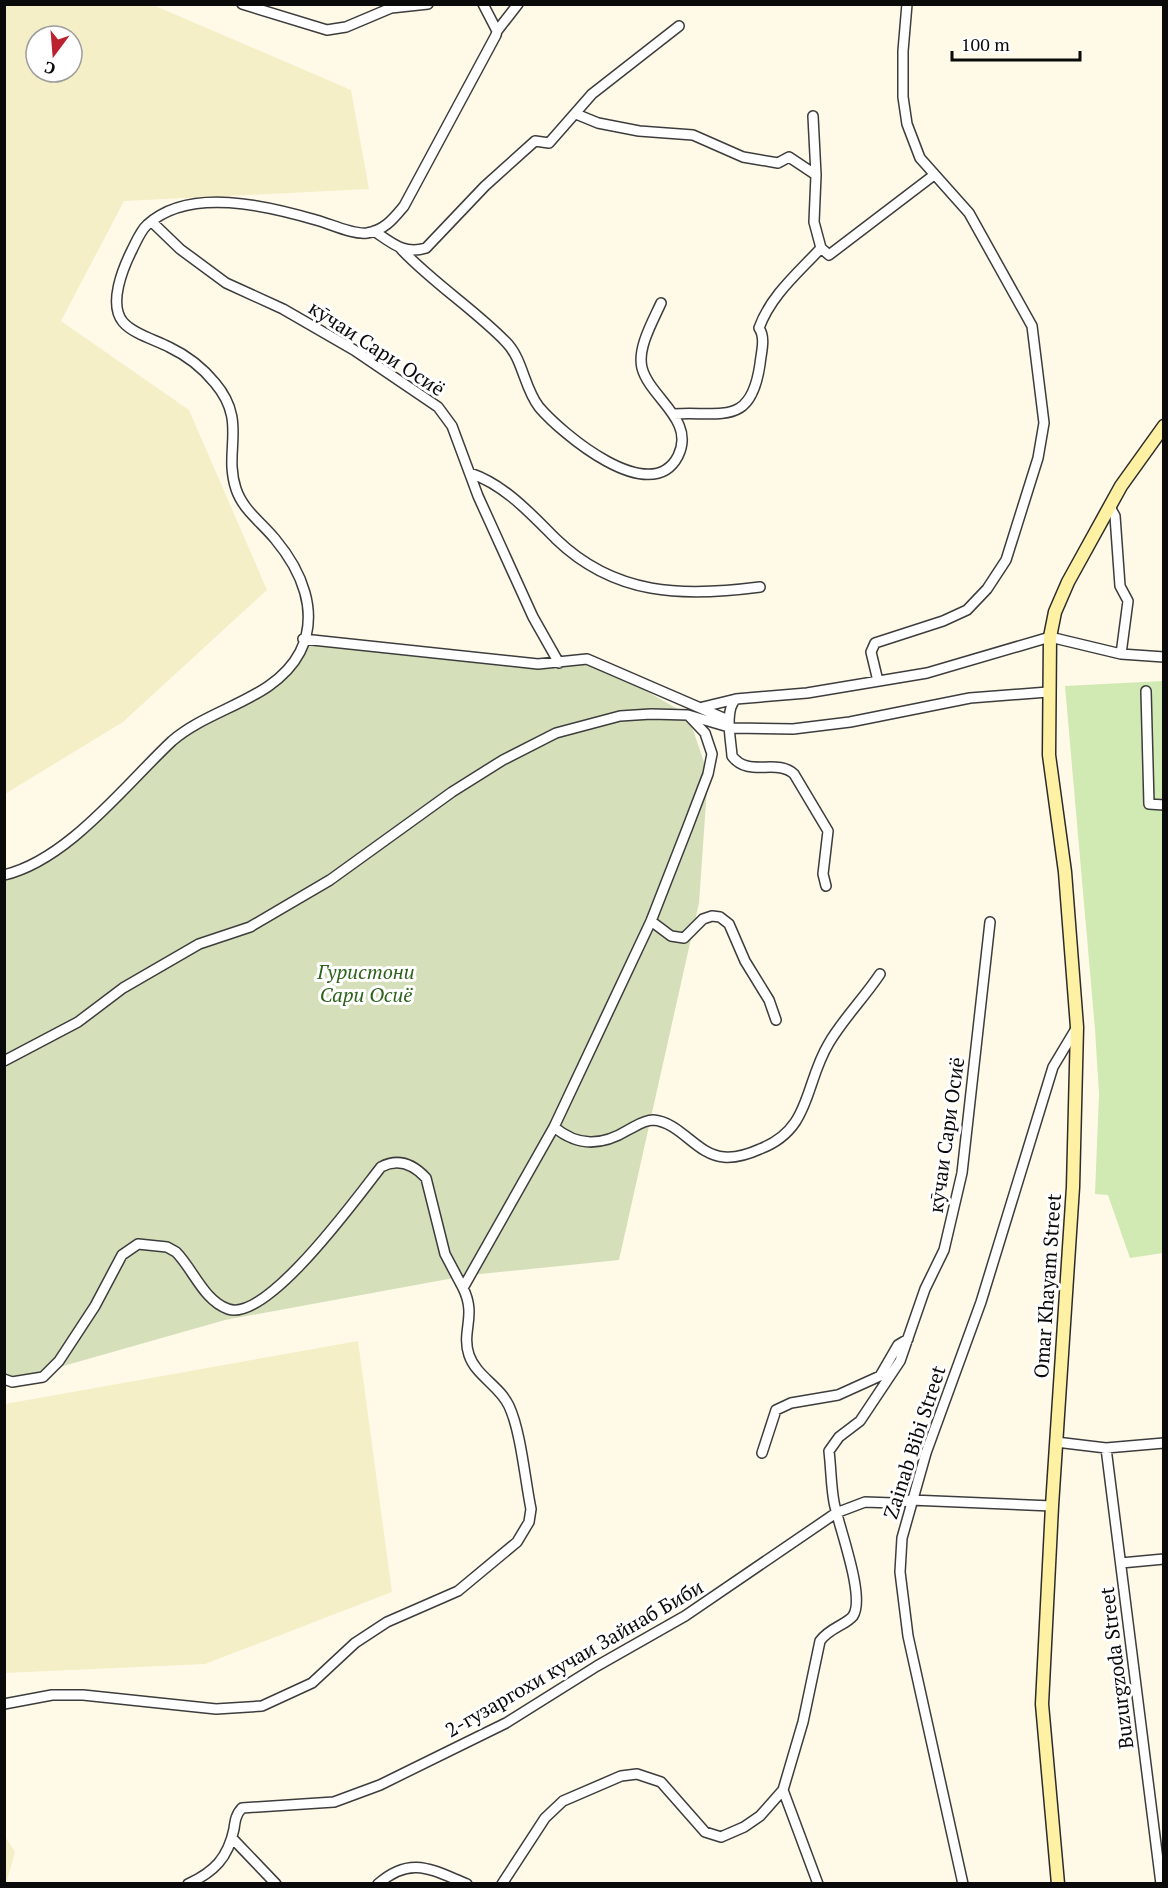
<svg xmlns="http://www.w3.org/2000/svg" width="1168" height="1888" font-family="'PT Serif',serif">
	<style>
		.farmland { fill: #f5efc8; fill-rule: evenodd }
		.green { fill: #d1e9b2 }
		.cemetery { fill: #d5e0ba }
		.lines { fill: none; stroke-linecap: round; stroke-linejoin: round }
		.street-casing { stroke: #3d3d3d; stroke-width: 12 }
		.secondary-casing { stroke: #2c2c2c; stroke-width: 15 }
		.street { stroke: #fff; stroke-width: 9 }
		.secondary { stroke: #fff1a3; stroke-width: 12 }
		.labels { text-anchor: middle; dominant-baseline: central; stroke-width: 6; stroke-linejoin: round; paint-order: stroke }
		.street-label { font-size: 20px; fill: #0a0a0a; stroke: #fff }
		.park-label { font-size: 20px; font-style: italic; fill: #2d621b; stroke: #fff }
	</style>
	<rect width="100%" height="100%" fill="#fff9e8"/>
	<path class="farmland" d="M5 4 153 5 351 90 369 189 124 201 61 321 189 410 267 590 123 722 5 794ZM36 36H72V72H36Z
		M358 1341 392 1592 205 1664 5 1673V1404Z
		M4 1835 15 1852 6 1884 4 1883Z"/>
	<path class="green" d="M1163 681V1253L1130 1258 1108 1195 1095 1194 1099 1094 1095 1029 1065 686Z"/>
	<path class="cemetery" d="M303 639 538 664 594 661 688 715 708 774 699 903 619 1260 470 1275 225 1320 14 1380 5 1375 4 875 22 871 119 792 199 721 279 680Z"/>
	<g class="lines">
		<defs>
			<path id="street" d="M242 4 327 30 346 27 391 8 428 4
				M497 31 518 4
				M576 114 598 123 639 131 693 135 743 157 778 163 789 157 816 175
				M152 222 180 249 226 283 283 309 354 350 438 407 452 426 478 496 533 617 559 663
				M374 231C392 243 404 255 426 248L485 186 535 141 549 143 592 94 679 26
				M821 248 829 255 934 175
				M401 249C433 283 474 309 506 342 523 359 524 388 539 407 561 433 651 509 678 456 696 420 650 398 642 368 637 348 653 321 661 303
				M673 414C722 411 751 427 760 364 761 353 766 338 759 328 771 295 798 273 821 248L814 222 816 175 813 116
				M470 473C505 485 530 513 556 539 615 596 683 597 760 587
				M1110 507 1115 516 1120 586 1128 601 1121 654
				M303 639 538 664 587 659 728 720
				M878 681 871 652 875 643 943 621 967 610 987 589 1006 560 1038 458 1044 423 1032 326 969 213 920 158 907 124 903 97V51L907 4
				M1146 691 1149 804 1164 805
				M736 699C724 710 731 740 732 756 748 778 777 758 794 774L828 831 823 874 826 886
				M703 707 736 699 807 693 927 673 1050 637 1121 654 1164 657
				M4 875C68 860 125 785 172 741 211 707 275 700 300 652 320 612 301 570 275 539 261 522 243 510 236 489 223 450 248 422 215 383 202 367 188 356 169 347 156 340 133 334 123 322 108 304 123 268 132 250 136 242 141 230 147 225 189 186 268 206 316 220 331 224 353 235 367 233 385 230 393 219 404 206L496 35 497 31 483 4
				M651 921 671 936 684 938 703 919 712 916 720 917 729 924 745 961 769 1000 776 1020
				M4 1061 78 1022 123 988 199 944 250 927 330 880 452 792 503 760 556 733 620 716 651 714 688 715 732 728 793 729 850 722 970 698 1048 692
				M554 1127C578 1147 602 1146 628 1130 636 1126 644 1120 653 1120 681 1122 696 1155 724 1157 736 1158 749 1154 760 1149 812 1129 804 1084 829 1043 843 1019 864 998 880 974
				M4 1379 12 1382 43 1377 59 1361 95 1306 122 1255 138 1244 167 1247 176 1252C193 1269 204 1301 228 1309 267 1323 358 1196 381 1167 398 1158 413 1164 426 1178L445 1254 463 1288 554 1127 651 921 687 829 708 774 712 754 705 733 688 715
				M1056 1442 1106 1448 1164 1443
				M1106 1448 1161 1884
				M762 1453 776 1410 791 1403 838 1395 880 1376 898 1345 908 1339
				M1121 1563 1164 1559
				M4 1704 52 1695H83L216 1709 262 1706 312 1683 355 1643 387 1622 458 1591 517 1542 529 1522 531 1509C525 1480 521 1432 509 1406 500 1386 476 1376 469 1355 461 1331 477 1316 463 1288
				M783 1790 818 1884
				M232 1838 276 1884
				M188 1884C214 1872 228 1858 234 1829 235 1821 236 1814 242 1808L334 1802 380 1785 506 1723 597 1666 685 1616 836 1513 865 1502 893 1503 911 1500 1052 1506
				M378 1884C411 1855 432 1870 467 1884
				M502 1884 545 1818 563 1801 621 1776 637 1774 661 1782 705 1832 721 1837 744 1827 760 1816 783 1790 803 1722 820 1641C829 1628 846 1625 853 1616 866 1597 838 1525 834 1502 831 1486 831 1468 829 1451L839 1437 860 1421 900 1361 925 1289 944 1250 962 1173 990 922
				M963 1884 908 1636 900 1572 902 1538 926 1453 981 1302 1053 1067 1077 1027"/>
			<path id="secondary" d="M1058 1884 1042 1704 1052 1506 1073 1187 1077 1027 1065 872 1049 755 1050 637 1055 612 1068 582 1121 486 1164 426"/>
		</defs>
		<use href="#street" class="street-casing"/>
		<use href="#secondary" class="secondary-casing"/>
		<use href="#street" class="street"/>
		<use href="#secondary" class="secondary"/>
	</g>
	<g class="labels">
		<g class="street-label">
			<text transform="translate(377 348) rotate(33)">кӯчаи Сари Осиё</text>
			<text transform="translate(946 1135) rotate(-82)">кӯчаи Сари Осиё</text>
			<text transform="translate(1047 1286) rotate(-86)">Omar Khayam Street</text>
			<text transform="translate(914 1442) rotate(-72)">Zainab Bibi Street</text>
			<text transform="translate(574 1658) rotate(-30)">2-гузаргохи кучаи Зайнаб Биби</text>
			<text transform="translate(1116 1668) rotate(-97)">Buzurgzoda Street</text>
		</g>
		<g class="park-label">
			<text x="366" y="971">Гуристони<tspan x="366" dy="23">Сари Осиё</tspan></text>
		</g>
	</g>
	<rect width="1168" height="1888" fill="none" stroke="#0a0a0a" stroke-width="12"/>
	<g transform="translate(54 54) rotate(196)"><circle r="28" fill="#ffffff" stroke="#9d9d9d" stroke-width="1.5"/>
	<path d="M0-4.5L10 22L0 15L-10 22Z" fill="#bc212f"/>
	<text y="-9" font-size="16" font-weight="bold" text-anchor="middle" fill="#0a0a0a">С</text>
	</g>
	<path d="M952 51v9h128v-9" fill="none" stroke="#0a0a0a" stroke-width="3"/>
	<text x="961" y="51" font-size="18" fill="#0a0a0a" stroke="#ffffff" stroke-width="4.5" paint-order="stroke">100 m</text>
</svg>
